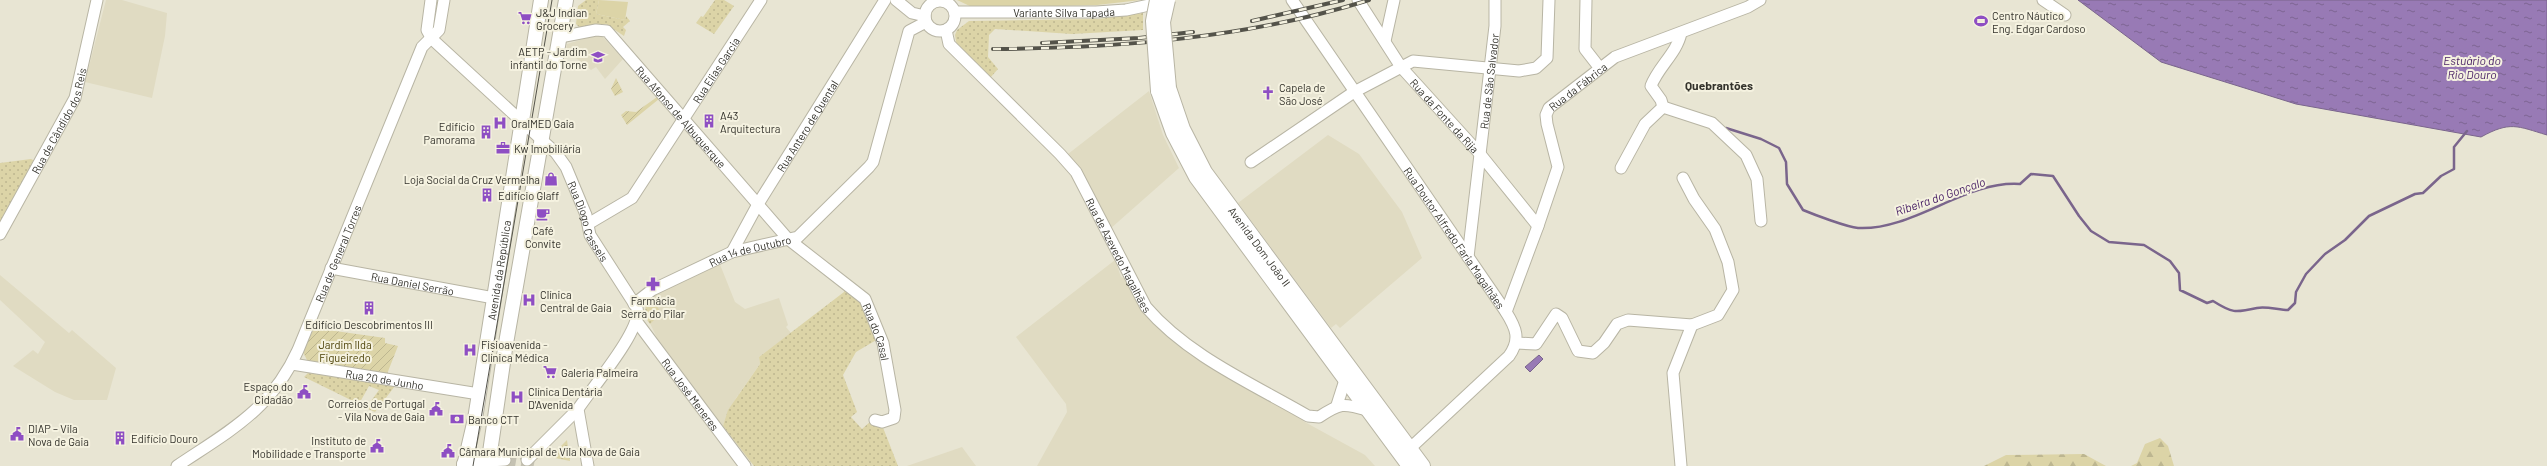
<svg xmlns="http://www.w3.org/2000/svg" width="2547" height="466" viewBox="0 0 2547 466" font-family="Barlow,sans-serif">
<defs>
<pattern id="grass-dots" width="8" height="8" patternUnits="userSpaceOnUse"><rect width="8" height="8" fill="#dcd4a7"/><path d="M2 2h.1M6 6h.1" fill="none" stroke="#bdb690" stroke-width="1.8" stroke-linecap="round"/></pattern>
<pattern id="forest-firs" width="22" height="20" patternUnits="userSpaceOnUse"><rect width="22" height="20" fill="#dcd4a7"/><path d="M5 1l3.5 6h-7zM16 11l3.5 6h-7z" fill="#bdb690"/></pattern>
<pattern id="garden-furrows" width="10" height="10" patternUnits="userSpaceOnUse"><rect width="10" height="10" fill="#dcd4a7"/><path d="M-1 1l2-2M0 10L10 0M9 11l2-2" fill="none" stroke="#bdb690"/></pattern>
<pattern id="water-ripples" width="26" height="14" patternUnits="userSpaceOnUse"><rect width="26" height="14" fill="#987ab5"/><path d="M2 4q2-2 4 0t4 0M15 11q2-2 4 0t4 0" fill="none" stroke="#7d6593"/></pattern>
</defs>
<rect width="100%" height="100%" fill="#e8e5d3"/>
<path fill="#e0dbc2" d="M106,0H122L167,13L165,36L152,98L85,82Z
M600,34L623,59L605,79L596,67L591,70L566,50L567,44Z
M1149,91L1163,135L1179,168L1110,229L1085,177L1068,154Z
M1328,135L1359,154L1402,212L1422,258L1340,328L1336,324L1331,328L1238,203Z
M1115,260L1121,277L1124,278L1152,322L1178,344L1303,419V421L1365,455L1375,466H1037L1067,412L1066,404L1016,337Z
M719,262L735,302L745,309L779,298L788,325L786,327L791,333L759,357L760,364L736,398L723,426L657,338L645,313L647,302L651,296Z
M0,275L69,333L72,330L116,368L107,400H74L55,392L13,366L33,350L38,354L45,342L0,300Z
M962,447L976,466H907Z"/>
<path fill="url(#grass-dots)" d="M586,0H599L596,14L625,20L626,16L630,21L623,27L626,30L624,36L606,24H594L580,28L576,24L578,6Z
M715,0H724L734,6L714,34L696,23L701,16L703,17Z
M1143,13V30L1072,34L995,29L989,35L988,57L998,69L990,78L957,47L955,35L957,30L969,21L1099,19Z
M31,159L37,162L0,227V163Z
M845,286L863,299L878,339L856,352L843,375L857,412L851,417L862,429L871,421L882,425L898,466H754L723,426L728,410L760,364L759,357L844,292Z
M651,296L661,313L650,324C643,317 644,303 651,296Z
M308,373L395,386L375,412L366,408L379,390L369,386L359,404L304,377Z
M567,440L570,461L550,457Z"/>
<path fill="url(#forest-firs)" d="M2160,438L2168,446L2174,466H2131L2137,463L2145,444Z
M2084,454L2106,466H1984L2006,455Z"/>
<path fill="#dcd4a7" d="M599,0L628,2L625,20L596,14Z
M957,0H1141L1097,5L974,8Z"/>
<path fill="url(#garden-furrows)" d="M616,78L623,92L615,96L611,89Z
M657,97L659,99L627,125L621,115L626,111L636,112Z
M314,328L385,338V343L398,346L387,374L308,362L303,352Z"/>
<path fill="url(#water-ripples)" stroke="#7a658c" d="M2078,0H2547V135C2517,126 2510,121 2481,137L2296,104L2161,62Z
M1539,355L1543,359L1530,372L1525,367Z"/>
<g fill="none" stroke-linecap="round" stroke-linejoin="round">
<path stroke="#7a658c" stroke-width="2.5" d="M1726,128L1761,139L1779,148L1786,162L1787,184L1803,210C1815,215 1847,227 1858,228C1913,231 1966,180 2020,184L2031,174L2053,176L2079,216L2091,231L2109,242L2144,245L2170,261L2179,273L2180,290L2207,303L2213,301C2232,313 2235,313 2257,308C2266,306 2279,310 2288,310L2295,303L2296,292L2306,274L2325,254L2345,240L2369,216L2415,194L2423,193L2441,176L2454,169V147L2467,131"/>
<path stroke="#c4c1b2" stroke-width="11" stroke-dasharray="11 5.5" stroke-linecap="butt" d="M505,460L523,463L527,460
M523,463L538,466"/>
<g stroke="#b8b5a4" stroke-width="13">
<g id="minor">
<path id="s1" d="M431,0L427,30L432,39L556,153L566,167L586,215L590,235L637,308C643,329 591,389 578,409L588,466"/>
<path d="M896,0L912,13L925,16"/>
<path id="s2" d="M1292,0L1506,312C1516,328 1521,339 1509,356L1405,453"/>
<path id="s3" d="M1358,0L1401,67L1480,154L1538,226"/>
<path d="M1586,0L1585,49L1599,67"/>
<path d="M2043,0L2065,15"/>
<circle cx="940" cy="16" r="15"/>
<path id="s4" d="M955,12H1096L1126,10L1163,2"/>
<path id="s5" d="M946,30L949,44L1060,154L1076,172L1146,307C1188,356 1253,384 1308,416L1319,417C1340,403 1343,403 1367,410"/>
<path id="s6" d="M560,37L596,30L607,31L788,239L865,299L883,343L895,410L894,418L882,422L875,420"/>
<path d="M1385,41L1394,0"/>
<path d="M1663,107L1712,123L1746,155L1757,179L1761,221"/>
<path d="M1663,107L1661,100L1651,86C1658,67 1677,53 1681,33"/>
<path d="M1251,162L1354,92L1413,61L1519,71L1536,68L1547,58L1549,0"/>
<path d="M1621,168L1645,124L1663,107"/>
<path id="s7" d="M588,224L632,198L761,0"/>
<path id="s8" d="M0,234L75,98L97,0"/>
<path id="s9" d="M732,252L758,204L885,0"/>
<path id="s10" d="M1468,257L1495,26V0"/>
<path id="s11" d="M331,268L494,298"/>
<path id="s12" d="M634,304L652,290L732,252L798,237L869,167L873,162L909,31L926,22"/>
<path id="s13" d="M1506,312L1538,226L1558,167L1547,124L1546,115L1549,108L1615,57L1748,7L1760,0"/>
<path id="s14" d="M637,322L745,466"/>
<path d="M1517,343L1536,344L1556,314L1562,318L1578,351L1593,353L1604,343L1617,324L1628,320L1692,325"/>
<path id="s15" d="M292,364L479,394"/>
<path d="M1337,405L1345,380"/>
<path d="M527,460L578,409"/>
<path d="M489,461L505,460"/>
<path id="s16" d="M177,466C229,431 271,410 298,350L422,47L439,30L444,0"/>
<path d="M1681,466L1673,373L1692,325L1718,315L1733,290L1728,262L1715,229L1694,199L1683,178"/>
</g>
</g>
<g stroke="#b8b5a4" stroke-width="16">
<g id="major">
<path id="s17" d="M1169,88L1183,129L1205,172L1423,466"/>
<path d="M1158,91L1173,133L1196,177L1409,466"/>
<path d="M464,464L474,460L489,461"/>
<path id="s18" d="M464,466L475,419L541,0"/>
<path d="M488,466L505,349L566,0"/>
</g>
</g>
<use href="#minor" stroke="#fff" stroke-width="11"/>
<use href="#major" stroke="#fff" stroke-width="14"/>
<path stroke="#54534a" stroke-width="1" d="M473,466L552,0"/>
<g stroke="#54534a" stroke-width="4">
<path id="rail" d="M1252,21L1343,0
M1042,43L1139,38L1193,32
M993,49C1120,48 1248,38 1369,0"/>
</g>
<use href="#rail" stroke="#f5f2e0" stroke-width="2.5" stroke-dasharray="8" stroke-linecap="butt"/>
<g stroke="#b8b5a4" stroke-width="16" stroke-linecap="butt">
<path id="major-bridge" d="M1157,0L1153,21L1158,91
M1168,0L1163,22L1169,88"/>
</g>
<use href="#major-bridge" stroke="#fff" stroke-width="14"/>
</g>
<defs>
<g id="supermarket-bare" transform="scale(1.08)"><path d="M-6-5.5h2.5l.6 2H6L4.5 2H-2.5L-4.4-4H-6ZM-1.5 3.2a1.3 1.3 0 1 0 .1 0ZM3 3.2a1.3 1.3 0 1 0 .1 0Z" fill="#8e4ec3" stroke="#f5f2e0" stroke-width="2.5" paint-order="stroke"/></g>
<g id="stadium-bare" transform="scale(1.08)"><path d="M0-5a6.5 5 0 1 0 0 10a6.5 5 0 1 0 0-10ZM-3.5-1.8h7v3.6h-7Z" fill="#8e4ec3" stroke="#f5f2e0" stroke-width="2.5" paint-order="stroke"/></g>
<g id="school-bare" transform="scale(1.08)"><path d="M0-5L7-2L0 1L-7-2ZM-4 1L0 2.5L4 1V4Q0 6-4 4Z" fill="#8e4ec3" stroke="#f5f2e0" stroke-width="2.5" paint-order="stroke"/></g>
<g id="church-bare" transform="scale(1.08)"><path d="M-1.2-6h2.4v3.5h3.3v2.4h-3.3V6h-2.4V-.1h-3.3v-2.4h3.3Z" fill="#8e4ec3" stroke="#f5f2e0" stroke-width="2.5" paint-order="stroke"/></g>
<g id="building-bare" transform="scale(1.08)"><path d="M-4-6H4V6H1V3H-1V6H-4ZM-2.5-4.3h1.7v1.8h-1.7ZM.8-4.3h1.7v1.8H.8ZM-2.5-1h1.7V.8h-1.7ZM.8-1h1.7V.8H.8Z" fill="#8e4ec3" stroke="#f5f2e0" stroke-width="2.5" paint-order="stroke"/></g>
<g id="hospital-bare" transform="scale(1.08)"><path d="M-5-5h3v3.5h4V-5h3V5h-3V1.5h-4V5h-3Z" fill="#8e4ec3" stroke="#f5f2e0" stroke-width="2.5" paint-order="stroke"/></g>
<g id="office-bare" transform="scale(1.08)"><path d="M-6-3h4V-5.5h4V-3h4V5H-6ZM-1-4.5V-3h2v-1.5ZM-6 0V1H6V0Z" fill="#8e4ec3" stroke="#f5f2e0" stroke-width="2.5" paint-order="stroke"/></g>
<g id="shop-bare" transform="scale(1.08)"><path d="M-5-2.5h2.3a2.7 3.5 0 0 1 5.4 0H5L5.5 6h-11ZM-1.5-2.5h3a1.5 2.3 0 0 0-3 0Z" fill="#8e4ec3" stroke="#f5f2e0" stroke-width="2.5" paint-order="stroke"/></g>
<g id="cafe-bare" transform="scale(1.08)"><path d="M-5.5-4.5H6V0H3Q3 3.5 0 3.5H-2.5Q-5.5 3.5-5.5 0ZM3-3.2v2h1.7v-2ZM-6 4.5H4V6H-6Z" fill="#8e4ec3" stroke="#f5f2e0" stroke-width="2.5" paint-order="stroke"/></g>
<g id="pharmacy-bare" transform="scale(1.08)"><path d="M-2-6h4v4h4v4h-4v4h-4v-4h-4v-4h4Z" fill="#8e4ec3" stroke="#f5f2e0" stroke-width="2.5" paint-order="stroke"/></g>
<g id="civic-bare" transform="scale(1.08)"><path d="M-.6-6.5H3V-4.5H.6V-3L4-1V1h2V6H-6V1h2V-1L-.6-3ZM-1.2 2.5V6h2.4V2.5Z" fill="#8e4ec3" stroke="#f5f2e0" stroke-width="2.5" paint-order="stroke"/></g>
<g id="bank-bare" transform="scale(1.08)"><path d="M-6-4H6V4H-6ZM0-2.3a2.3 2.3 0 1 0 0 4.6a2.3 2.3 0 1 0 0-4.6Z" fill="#8e4ec3" stroke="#f5f2e0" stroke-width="2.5" paint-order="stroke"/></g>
</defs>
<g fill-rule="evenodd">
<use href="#supermarket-bare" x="525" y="18"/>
<use href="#stadium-bare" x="1981" y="21"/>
<use href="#school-bare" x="598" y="57"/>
<use href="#church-bare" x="1268" y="93"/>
<use href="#building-bare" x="709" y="121"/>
<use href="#hospital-bare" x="500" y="123"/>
<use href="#building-bare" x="486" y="132"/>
<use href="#office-bare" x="503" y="148"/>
<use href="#shop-bare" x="551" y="179"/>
<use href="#building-bare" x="487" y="195"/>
<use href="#cafe-bare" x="543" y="214"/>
<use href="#pharmacy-bare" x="653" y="284"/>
<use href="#hospital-bare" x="529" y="300"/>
<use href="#building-bare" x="369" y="308"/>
<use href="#hospital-bare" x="470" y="350"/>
<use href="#supermarket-bare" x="550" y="372"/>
<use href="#civic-bare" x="304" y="392"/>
<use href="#hospital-bare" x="517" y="397"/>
<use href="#civic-bare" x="436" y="409"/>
<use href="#bank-bare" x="457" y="419"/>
<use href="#civic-bare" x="17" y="434"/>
<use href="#building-bare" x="120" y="438"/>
<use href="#civic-bare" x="377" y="446"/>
<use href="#civic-bare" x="448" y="451"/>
</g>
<g text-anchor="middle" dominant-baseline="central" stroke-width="4" stroke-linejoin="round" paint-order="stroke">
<g font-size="11" fill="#34332c" stroke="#f5f2e0">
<text stroke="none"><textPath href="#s4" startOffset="109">Variante Silva Tapada</textPath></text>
<text stroke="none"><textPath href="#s7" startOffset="204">Rua Elias Garcia</textPath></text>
<text stroke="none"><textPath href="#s10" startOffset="177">Rua de São Salvador</textPath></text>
<text stroke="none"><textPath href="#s13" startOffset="251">Rua da Fábrica</textPath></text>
<text stroke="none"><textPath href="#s3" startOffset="145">Rua da Fonte da Rija</textPath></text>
<text stroke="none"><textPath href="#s6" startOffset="161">Rua Afonso de Albuquerque</textPath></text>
<text stroke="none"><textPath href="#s8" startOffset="128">Rua de Cândido dos Reis</textPath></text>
<text stroke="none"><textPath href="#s9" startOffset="147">Rua Antero de Quental</textPath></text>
<text stroke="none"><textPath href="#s1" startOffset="285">Rua Diogo Cassels</textPath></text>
<text stroke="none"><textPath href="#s2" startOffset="288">Rua Doutor Alfredo Faria Magalhães</textPath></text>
<text stroke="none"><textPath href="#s17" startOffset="184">Avenida Dom João II</textPath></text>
<text stroke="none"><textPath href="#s12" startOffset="129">Rua 14 de Outubro</textPath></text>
<text stroke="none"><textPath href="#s16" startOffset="275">Rua de General Torres</textPath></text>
<text stroke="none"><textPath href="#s5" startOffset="288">Rua de Azevedo Magalhães</textPath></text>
<text stroke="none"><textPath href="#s18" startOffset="199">Avenida da República</textPath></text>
<text stroke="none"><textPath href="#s11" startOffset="83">Rua Daniel Serrão</textPath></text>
<text stroke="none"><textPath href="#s6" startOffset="456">Rua do Casal</textPath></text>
<text stroke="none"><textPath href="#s15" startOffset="94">Rua 20 de Junho</textPath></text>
<text stroke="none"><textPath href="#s14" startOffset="90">Rua José Meneres</textPath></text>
</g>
<g font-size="11" fill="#34332c" stroke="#f5f2e0" text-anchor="start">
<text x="536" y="12">J&amp;J Indian<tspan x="536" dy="13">Grocery</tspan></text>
<text x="1992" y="15">Centro Náutico<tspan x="1992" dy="13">Eng. Edgar Cardoso</tspan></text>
<text x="587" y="51" text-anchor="end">AETP - Jardim<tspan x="587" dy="13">infantil do Torne</tspan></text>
<text x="1279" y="87">Capela de<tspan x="1279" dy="13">São José</tspan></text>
<text x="720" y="115">A43<tspan x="720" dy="13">Arquitectura</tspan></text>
<text x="511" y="123">OralMED Gaia</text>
<text x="475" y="126" text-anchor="end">Edifício<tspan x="475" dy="13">Pamorama</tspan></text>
<text x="514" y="148">Kw Imobiliária</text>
<text x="540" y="179" text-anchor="end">Loja Social da Cruz Vermelha</text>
<text x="498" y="195">Edifício Glaff</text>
<text x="543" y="230" text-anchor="middle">Café<tspan x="543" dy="13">Convite</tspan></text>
<text x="540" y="294">Clínica<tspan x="540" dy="13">Central de Gaia</tspan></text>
<text x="653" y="300" text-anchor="middle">Farmácia<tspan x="653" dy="13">Serra do Pilar</tspan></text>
<text x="369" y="324" text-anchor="middle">Edifício Descobrimentos III</text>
<text x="481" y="344">Fisioavenida -<tspan x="481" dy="13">Clínica Médica</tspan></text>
<text x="561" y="372">Galeria Palmeira</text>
<text x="293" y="386" text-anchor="end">Espaço do<tspan x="293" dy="13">Cidadão</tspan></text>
<text x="528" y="391">Clínica Dentária<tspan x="528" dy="13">D'Avenida</tspan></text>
<text x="425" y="403" text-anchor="end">Correios de Portugal<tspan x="425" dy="13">- Vila Nova de Gaia</tspan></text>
<text x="468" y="419">Banco CTT</text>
<text x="28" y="428">DIAP – Vila<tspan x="28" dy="13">Nova de Gaia</tspan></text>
<text x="131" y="438">Edifício Douro</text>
<text x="366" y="440" text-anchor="end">Instituto de<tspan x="366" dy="13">Mobilidade e Transporte</tspan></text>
<text x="459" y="451">Câmara Municipal de Vila Nova de Gaia</text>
</g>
<g font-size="11" fill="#493f04" stroke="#f5f2e0">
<text x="345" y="344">Jardim Ilda<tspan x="345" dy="13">Figueiredo</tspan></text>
</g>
<g font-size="12" font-style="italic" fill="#451c63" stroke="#f5f2e0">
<text x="2472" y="60">Estuário do<tspan x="2472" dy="14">Rio Douro</tspan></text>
<text transform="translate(1940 196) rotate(-19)">Ribeira do Gonçalo</text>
</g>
<g font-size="12" font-weight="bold" fill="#34332c" stroke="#f5f2e0">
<text x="1719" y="85">Quebrantões</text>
</g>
</g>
</svg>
